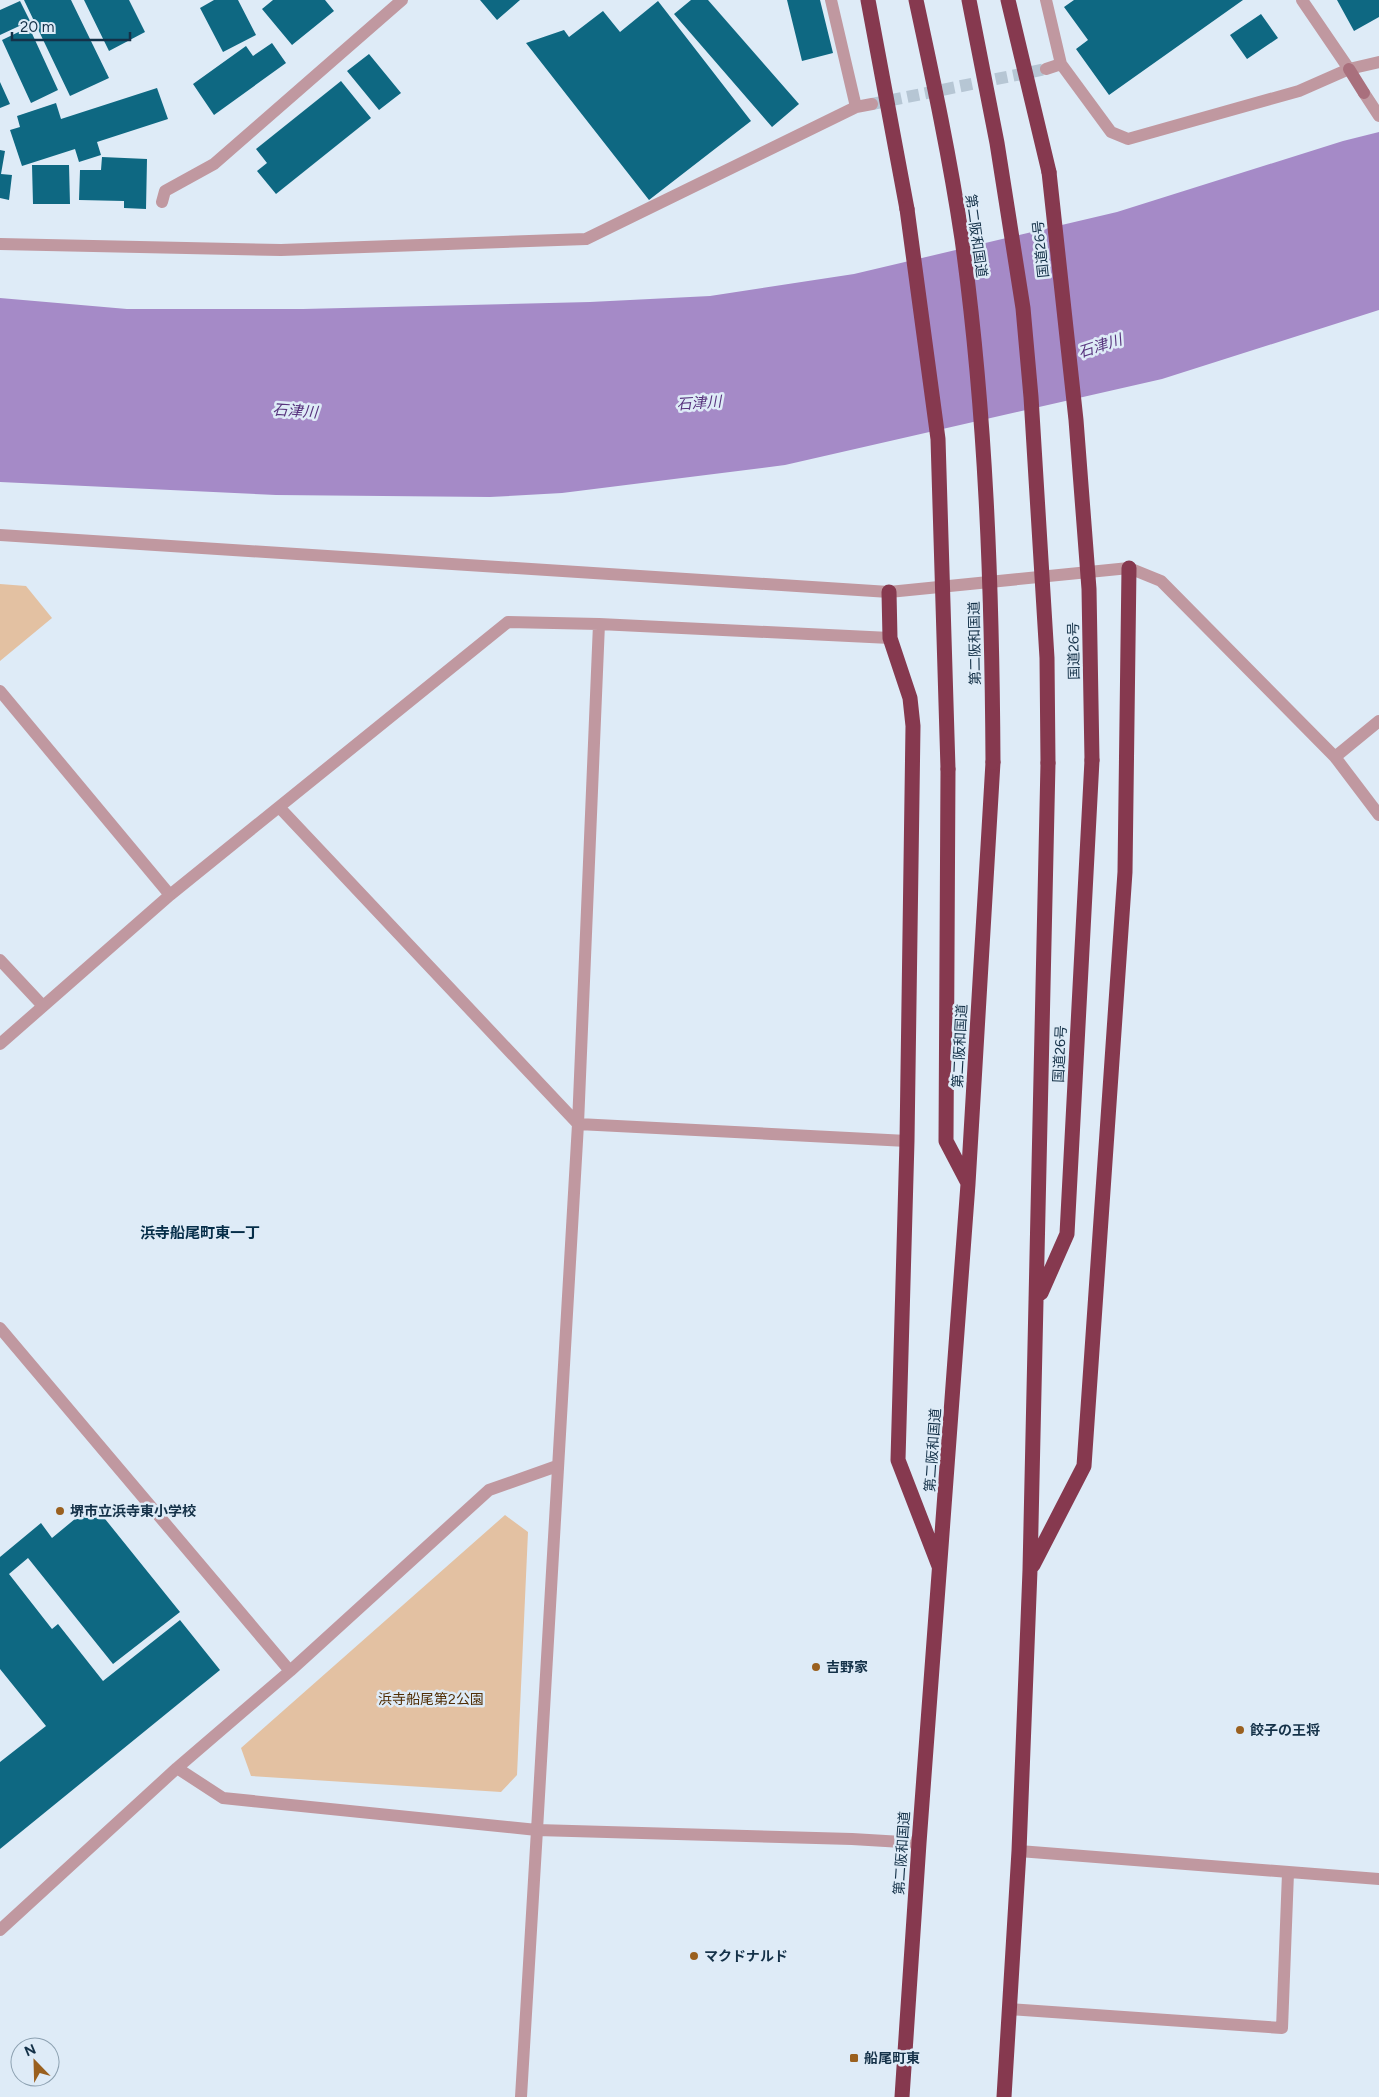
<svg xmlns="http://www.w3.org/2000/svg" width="1379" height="2097" viewBox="0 0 1379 2097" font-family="Figtree,'Noto Sans JP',sans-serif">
<rect width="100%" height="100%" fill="#deebf7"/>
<path fill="#e3c1a2" d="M0,584L26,586L52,618L0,661Z
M505,1515L528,1532L517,1775L501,1792L251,1776L241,1748Z"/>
<path fill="#a58ac7" d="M1379,132V310L1162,379L785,465L562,493L490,497L276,495L0,482V298L127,309H303L590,302L710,296L854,274L1117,212L1343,141Z"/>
<path fill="#0e6882" d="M24,0H71L109,78L70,96Z
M84,0H129L145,32L109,51Z
M214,0H238L256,35L223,52L200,8Z
M273,0H325L334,11L292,45L262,9Z
M480,0H520L497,20Z
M691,0H708L799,104L772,127L674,14Z
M787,0H820L833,53L802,61Z
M1074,0H1243L1109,95L1076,49L1088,40L1064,7Z
M1337,0H1379V17L1354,31Z
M20,1L30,21L0,35V10Z
M658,1L751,121L649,200L526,43L564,30L569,37L603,11L620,32Z
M1261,14L1278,38L1247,59L1230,35Z
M29,27L58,90L31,103L2,40Z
M272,43L286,63L214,115L193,84L246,46L253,56Z
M369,54L401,93L379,110L347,71Z
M341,81L371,118L276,194L257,171L267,163L256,149Z
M0,82L10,104L0,108Z
M157,88L168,119L97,142L101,155L79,162L75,149L22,166L10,130L20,127L17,116L56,103L61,119Z
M0,150L5,151L1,174L12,175L9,200L0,198Z
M102,157L147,159L146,209L124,208V201L79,200L80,170H101Z
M32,165H69L70,204H33Z
M93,1504L180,1612L113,1664L28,1558L9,1574L52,1629L58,1624L103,1681L180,1620L220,1670L0,1849V1762L46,1726L0,1669V1557L41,1523L52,1538Z"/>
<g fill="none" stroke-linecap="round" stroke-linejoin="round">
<path stroke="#b6c6d4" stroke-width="12" stroke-dasharray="12 6" stroke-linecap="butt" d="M872,104L1046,69"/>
<path stroke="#c098a0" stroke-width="12" d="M831,0L856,107
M1046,0L1061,64
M1302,0L1349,69
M1046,69L1061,64L1111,132L1128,139L1299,91L1349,69L1379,62
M1364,93L1379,116
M162,202L165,191L214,164L402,0
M0,244L281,250L586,239L856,107L872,104
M0,535L889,592L1129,568L1161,581L1335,757L1379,815
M890,638L599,624L578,1124L537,1830L852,1839L919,1843
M0,691L170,895
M1335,757L1379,721
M279,807L578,1124L907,1141
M0,960L43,1006
M0,1044L170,895L508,622L599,624
M0,1328L290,1671
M177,1768L223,1798L537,1830L521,2097
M1019,1851L1379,1879
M0,1930L177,1768L290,1671L489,1490L557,1466
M1009,2009L1282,2028L1288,1873"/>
<path stroke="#a9707d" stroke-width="12" d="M1349,69L1364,93"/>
<path stroke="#86394f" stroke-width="15" d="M868,0L907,209
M1008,0L1049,172
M889,592L890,638L910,698L913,726L907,1141L898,1460L939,1566
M948,769L946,1141L968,1183
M1041,1293L1067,1234L1092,760
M1033,1565L1084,1466L1125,872L1129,568
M902,2097L919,1843L968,1184L993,762
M1004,2097L1019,1851L1030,1570L1048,763"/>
<path stroke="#86394f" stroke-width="15" d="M916,0C933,79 950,158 962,239C986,412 992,587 993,762
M969,0L997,143L1023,308L1031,397L1047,658L1048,763
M1049,172L1076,420L1089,589L1092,760
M907,209L938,439L948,769"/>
</g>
<g fill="#9a601f" stroke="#deebf7" stroke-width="2">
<circle cx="60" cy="1511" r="5"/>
<circle cx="816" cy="1667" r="5"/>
<circle cx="1240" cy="1730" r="5"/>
<circle cx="694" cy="1956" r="5"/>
<rect x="849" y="2053" width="10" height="10" rx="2.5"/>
</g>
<g text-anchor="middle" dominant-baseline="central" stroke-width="5" stroke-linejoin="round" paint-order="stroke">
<g font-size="14" fill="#143148" stroke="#deebf7">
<text transform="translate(976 236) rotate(82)">第二阪和国道</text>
<text transform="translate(1041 249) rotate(-96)">国道26号</text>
<text transform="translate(975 643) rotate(-91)">第二阪和国道</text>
<text transform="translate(1074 651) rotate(-91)">国道26号</text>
<text transform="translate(960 1046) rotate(-87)">第二阪和国道</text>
<text transform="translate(1060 1054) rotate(-87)">国道26号</text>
<text transform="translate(933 1450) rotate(-86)">第二阪和国道</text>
<text transform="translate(902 1853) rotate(-86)">第二阪和国道</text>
</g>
<g font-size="14" font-weight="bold" fill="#143148" stroke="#deebf7" text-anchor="start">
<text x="70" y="1511">堺市立浜寺東小学校</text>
<text x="826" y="1667">吉野家</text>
<text x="1250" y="1730">餃子の王将</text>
<text x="704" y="1956">マクドナルド</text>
<text x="864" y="2058">船尾町東</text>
</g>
<g font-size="14" fill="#502d03" stroke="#deebf7">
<text x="431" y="1699">浜寺船尾第2公園</text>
</g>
<g font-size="15" font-style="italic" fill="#57337d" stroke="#deebf7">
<text transform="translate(1100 346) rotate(-18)">石津川</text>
<text transform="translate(699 403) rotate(-4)">石津川</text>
<text transform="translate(295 411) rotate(4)">石津川</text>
</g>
<g font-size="15" font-weight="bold" fill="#052d48" stroke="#deebf7">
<text x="200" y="1233">浜寺船尾町東一丁</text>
</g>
</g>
<g transform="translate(35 2062) rotate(337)"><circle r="24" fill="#deebf7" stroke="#8da1b1"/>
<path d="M0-4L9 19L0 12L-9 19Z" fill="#9a601f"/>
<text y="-8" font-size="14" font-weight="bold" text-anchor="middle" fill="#143148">N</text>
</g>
<path d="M12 32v8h118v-8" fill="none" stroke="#143148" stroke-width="2.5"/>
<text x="20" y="32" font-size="15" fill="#143148" stroke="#deebf7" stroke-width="4" paint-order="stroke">20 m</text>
</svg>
